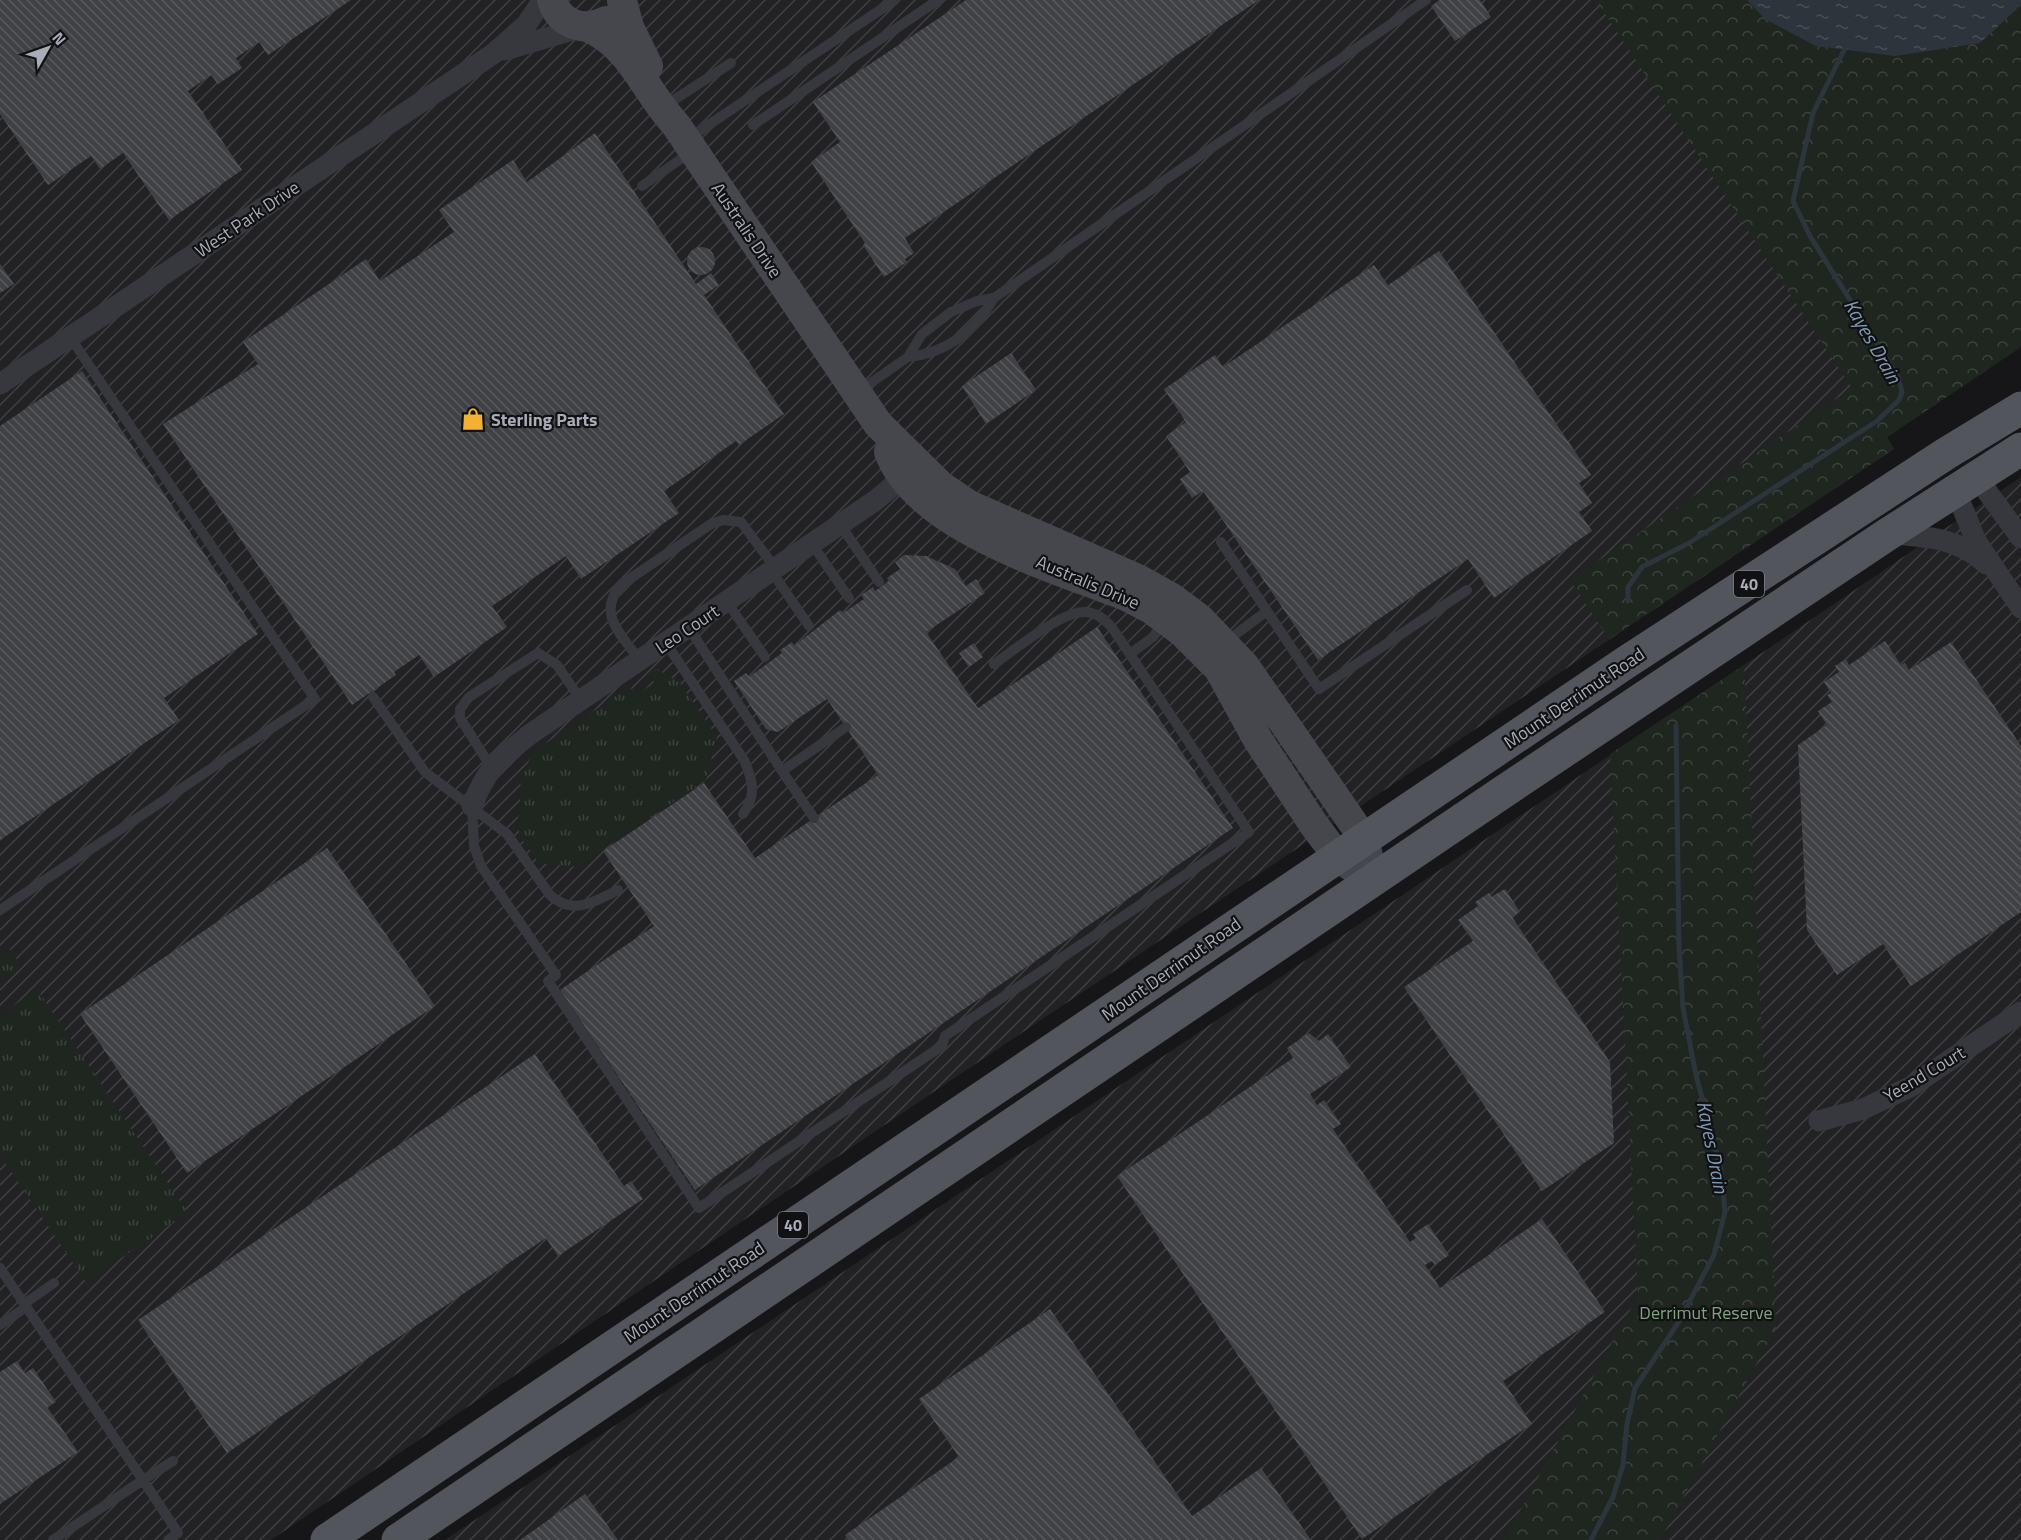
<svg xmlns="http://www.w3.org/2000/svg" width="2021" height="1540" viewBox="0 0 2021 1540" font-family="'Titillium Web',sans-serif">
<defs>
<pattern id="industrial-furrows" width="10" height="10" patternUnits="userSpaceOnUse" patternTransform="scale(1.5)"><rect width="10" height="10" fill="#222225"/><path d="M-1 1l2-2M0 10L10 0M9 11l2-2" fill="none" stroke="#3f3f43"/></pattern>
<pattern id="grass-tufts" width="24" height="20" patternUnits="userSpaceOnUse" patternTransform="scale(1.5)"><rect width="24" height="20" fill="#1e261f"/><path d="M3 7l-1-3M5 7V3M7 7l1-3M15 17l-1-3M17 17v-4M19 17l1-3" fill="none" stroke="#3c433d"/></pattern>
<pattern id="forest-crowns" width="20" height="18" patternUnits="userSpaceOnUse" patternTransform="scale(1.5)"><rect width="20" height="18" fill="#1e261f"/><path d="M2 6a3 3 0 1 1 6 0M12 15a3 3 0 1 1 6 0" fill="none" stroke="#3c433d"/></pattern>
<pattern id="water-ripples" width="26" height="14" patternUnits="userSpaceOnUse" patternTransform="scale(1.5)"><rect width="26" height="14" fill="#2c353c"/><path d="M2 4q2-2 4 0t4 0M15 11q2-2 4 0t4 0" fill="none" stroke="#485056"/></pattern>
<pattern id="building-back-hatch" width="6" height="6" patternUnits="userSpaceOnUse" patternTransform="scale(1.5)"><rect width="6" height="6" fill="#404145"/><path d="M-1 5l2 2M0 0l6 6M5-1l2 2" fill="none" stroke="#595a5e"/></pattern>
</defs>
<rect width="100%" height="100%" fill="#161618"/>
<path fill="url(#industrial-furrows)" d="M0,0H2021V347L1887,437L1894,449L923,1099L271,1540H0Z
M2021,477V1540H445L1744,665Z"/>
<path fill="url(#grass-tufts)" d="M657,669L680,683L717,737L706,780L577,867L539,863L522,839L516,823C522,808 519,795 521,780C523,769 530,759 536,750L629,687L638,694L654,683L651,673Z
M10,949L21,966L0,980V955Z
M37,989L188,1213L86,1282L0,1155V1015Z"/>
<path fill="url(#forest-crowns)" d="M1596,0H2021V347L1887,437L1894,449L1609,639L1570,580L1852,388Z
M1744,665L1776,1328L1660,1540H1504L1638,1295L1610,754Z"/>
<path fill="url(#water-ripples)" d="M1747,0H2021V5L1980,43L1895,56L1816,46L1765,19Z"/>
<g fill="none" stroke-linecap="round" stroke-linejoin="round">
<path stroke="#2c353c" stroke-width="5" d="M1628,601V587L1642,567L1689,543L1877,421L1899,400L1902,392L1898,377L1810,236L1793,201L1813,113L1847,44
M1591,1540L1613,1497L1623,1465L1627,1424L1635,1388L1678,1323L1714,1255L1725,1212L1721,1170L1696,1075L1683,1008L1679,948L1676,726"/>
</g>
<path fill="url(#building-back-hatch)" d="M0,0H351L268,55L259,42L236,58L242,68L218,84L211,75L188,91L242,170L169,220L123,153L100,169L91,156L48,185L0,114Z
M966,0H1259L905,238L914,253L905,259L907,262L884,277L863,245L865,243L811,162L840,142L813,102Z
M1440,0H1480L1491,17L1455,41L1431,6Z
M595,133L696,284L711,273L719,285L704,295L784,414L739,445L736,441L664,491L679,513L581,579L566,556L492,606L507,627L434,677L419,655L394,672L396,675L352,705L163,424L258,364L243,342L366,259L380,281L454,232L439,210L513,160L527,182Z
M687 261a14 14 0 1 1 28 0a14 14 0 1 1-28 0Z
M1439,251L1591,475L1579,483L1592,503L1579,512L1592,531L1494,598L1468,559L1318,660L1203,491L1192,498L1180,479L1190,472L1166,436L1186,422L1164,389L1215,355L1223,367L1374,265L1388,285Z
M0,264L14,284L0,293Z
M1011,353L1036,390L986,424L962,386Z
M82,371L258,634L164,698L179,720L0,840V426Z
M904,555L926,556L955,569L966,586L976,579L985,593L926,632L978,708L1097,627L1233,828L695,1190L560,990L654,926L603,851L704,783L755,858L878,775L827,699L778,732L766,729L734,681L746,673L749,677L782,653L780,650L792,642L794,646L840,610L843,613L864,599L861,595L873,587L875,591L889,581L887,578L900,569L895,562Z
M1885,641L1901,665L1905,663L1909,670L1951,642L2021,746V912L1911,986L1883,944L1837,975L1807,930L1798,745L1827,725L1818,711L1832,702L1827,695L1831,693L1824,682L1839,672L1835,666L1846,659L1849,665Z
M974,643L983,657L969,667L959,653Z
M327,848L435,1006L187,1173L80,1014Z
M1505,889L1520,912L1512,917L1610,1062L1614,1143L1542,1191L1404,987L1473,941L1458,920L1478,906L1475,902L1489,893L1491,897Z
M1309,1033L1319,1041L1328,1034L1351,1067L1310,1094L1317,1105L1324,1100L1341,1124L1333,1129L1410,1242L1416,1238L1413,1234L1428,1224L1449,1255L1435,1265L1432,1261L1425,1265L1440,1288L1542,1219L1605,1312L1503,1381L1532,1424L1362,1539L1117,1176L1293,1058L1287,1048Z
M535,1054L624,1186L631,1181L643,1199L558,1256L546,1238L227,1453L138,1320Z
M1050,1309L1192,1516L1261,1468L1311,1540H848L845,1535L959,1457L919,1399Z
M17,1361L25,1373L33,1368L56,1402L47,1407L78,1452L0,1504V1372Z
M585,1494L618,1540H520Z"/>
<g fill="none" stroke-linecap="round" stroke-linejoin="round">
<path stroke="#37383d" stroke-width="10" d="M663,107L731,63
M753,125L938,0
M686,140L895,0
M642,186L691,152
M908,357C946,353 975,331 994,298
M859,391L908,357L922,334L951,312L977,301L994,298L1426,0
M840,524L879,582
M1221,542L1319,689L1467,590
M812,544L849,598
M772,572L809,626
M727,602L765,657
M689,628L782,771L846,727
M666,643L744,760C753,781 757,794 743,814
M1224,643L1267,611
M1130,654L1153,637L1164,622
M640,661C622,635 595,613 622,584L711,524L723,520L741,522L776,569
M373,697L425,772L507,834L550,895C573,916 594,902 618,890
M491,767L460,718V709L469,697L538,653L557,665L581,700
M782,771L814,818
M472,806L474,846L481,866L556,975L548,981L699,1208L942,1046L945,1036L1249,832L1113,629C1106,620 1098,613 1086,612C1062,610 1015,650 994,664
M0,910L315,699L70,337
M0,1268L143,1480L173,1461
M24,1304L54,1283
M0,1325L26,1307
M53,1540L143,1480L178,1533L168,1540"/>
<path stroke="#37383d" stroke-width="21" d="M505,50L583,27
M0,384L493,54L526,25L543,0
M1978,479L2021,538
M1956,492L1976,541L2021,608
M1890,534C1925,536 1959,538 1986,564
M472,806C487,768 498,760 529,735L876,500L913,469
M1819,1121L1863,1109L1910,1087L2021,1012"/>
<path stroke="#45474d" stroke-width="30" d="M552,0C559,24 584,33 606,21
M622,1L629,27L648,66
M587,27C632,46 644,91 676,125L878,424L941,486L969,505L1140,580L1172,598L1200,619L1244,665L1364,839L1374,881
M889,452C918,529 1055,568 1126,596L1151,609L1182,632L1219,669L1258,740L1314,825L1338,857L1358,871"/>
<path stroke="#53555c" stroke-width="33" d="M327,1540L1625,663L1947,453L2021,408
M398,1540L1503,792L1888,534L2021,449"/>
</g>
<defs>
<g id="shop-bare" transform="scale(1.8)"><path d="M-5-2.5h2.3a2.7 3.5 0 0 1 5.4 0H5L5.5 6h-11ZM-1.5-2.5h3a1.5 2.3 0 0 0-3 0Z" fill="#f2b134" stroke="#111113" stroke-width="2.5" paint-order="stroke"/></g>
</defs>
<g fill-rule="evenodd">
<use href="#shop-bare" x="473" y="419"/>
</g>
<g text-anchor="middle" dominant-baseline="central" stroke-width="4.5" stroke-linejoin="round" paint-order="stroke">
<g fill="#111113" stroke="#7b7e86" stroke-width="1.5">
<rect x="1734" y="571" width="30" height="26" rx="4.5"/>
<rect x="778" y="1212" width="30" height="26" rx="4.5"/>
</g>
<g font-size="16" font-weight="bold" fill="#a8adb8">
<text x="1749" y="584">40</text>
<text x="793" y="1225">40</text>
</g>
<g font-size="18" fill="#a8adb8" stroke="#111113">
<text transform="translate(247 219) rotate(-34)">West Park Drive</text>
<text transform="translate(747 230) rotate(56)">Australis Drive</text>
<text transform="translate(1088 582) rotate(23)">Australis Drive</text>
<text transform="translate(687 629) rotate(-34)">Leo Court</text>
<text transform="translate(1574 698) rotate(-34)">Mount Derrimut Road</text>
<text transform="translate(1171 969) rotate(-35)">Mount Derrimut Road</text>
<text transform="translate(1924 1074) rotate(-31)">Yeend Court</text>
<text transform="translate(694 1292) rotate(-34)">Mount Derrimut Road</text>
</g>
<g font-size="18" font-weight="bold" fill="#a8adb8" stroke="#111113" text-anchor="start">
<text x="491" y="419">Sterling Parts</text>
</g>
<g font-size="18" fill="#7fa381" stroke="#111113">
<text x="1706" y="1312">Derrimut Reserve</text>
</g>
<g font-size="20" font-style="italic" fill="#7f9bb3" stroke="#111113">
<text transform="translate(1873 341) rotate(60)">Kayes Drain</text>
<text transform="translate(1713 1147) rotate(79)">Kayes Drain</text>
</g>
</g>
<g transform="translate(48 48) rotate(50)" stroke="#111113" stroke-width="4.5" paint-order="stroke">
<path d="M0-4.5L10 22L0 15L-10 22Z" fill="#a8adb8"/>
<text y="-9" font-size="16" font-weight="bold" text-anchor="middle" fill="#a8adb8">N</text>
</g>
</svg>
